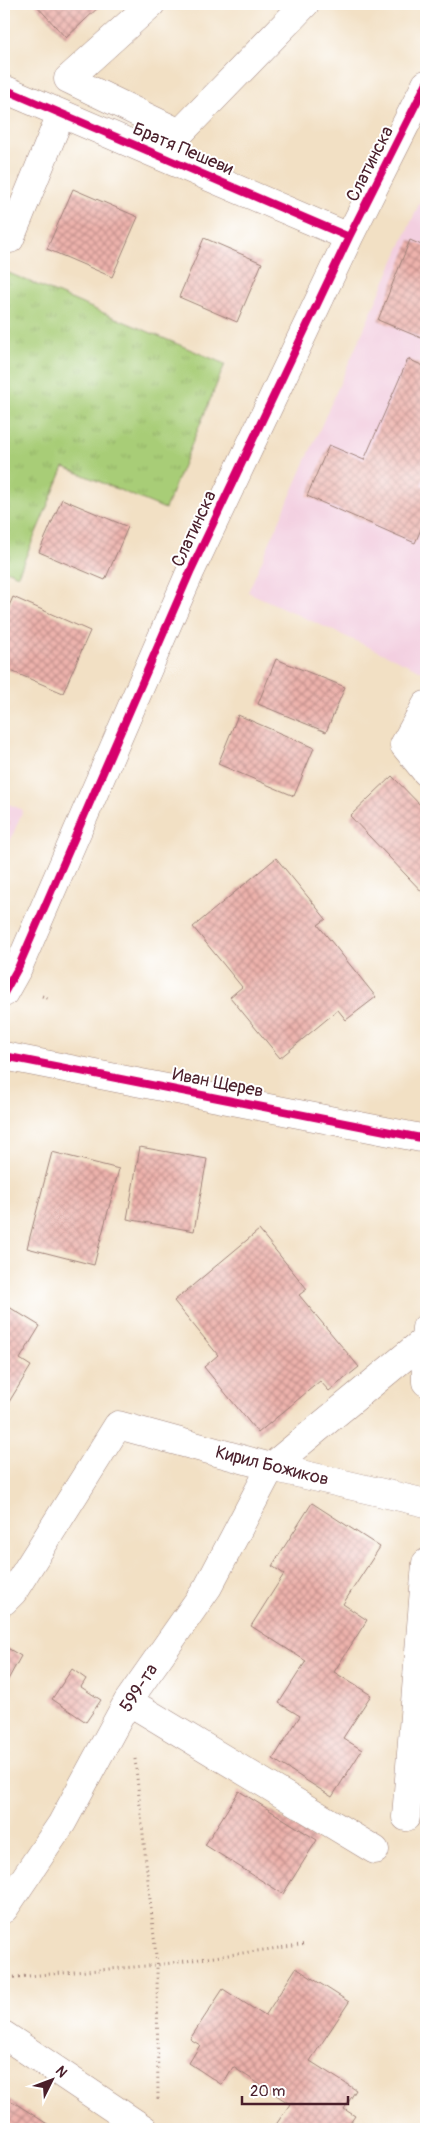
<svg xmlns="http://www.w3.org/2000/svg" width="430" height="2133" viewBox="0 0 430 2133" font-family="Pangolin,sans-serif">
<defs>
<pattern id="grass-tufts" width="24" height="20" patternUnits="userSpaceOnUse" patternTransform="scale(1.25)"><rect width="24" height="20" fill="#a8cd77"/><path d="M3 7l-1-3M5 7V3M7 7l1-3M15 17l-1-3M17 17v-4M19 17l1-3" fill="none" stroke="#92b067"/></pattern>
<pattern id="building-cross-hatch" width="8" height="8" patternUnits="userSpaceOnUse" patternTransform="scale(1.25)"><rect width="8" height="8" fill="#edb2ac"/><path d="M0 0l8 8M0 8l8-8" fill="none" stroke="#c2908c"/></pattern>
</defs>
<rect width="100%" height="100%" fill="#fff"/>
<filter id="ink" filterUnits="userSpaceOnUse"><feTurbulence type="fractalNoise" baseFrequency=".02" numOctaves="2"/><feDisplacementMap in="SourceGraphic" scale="10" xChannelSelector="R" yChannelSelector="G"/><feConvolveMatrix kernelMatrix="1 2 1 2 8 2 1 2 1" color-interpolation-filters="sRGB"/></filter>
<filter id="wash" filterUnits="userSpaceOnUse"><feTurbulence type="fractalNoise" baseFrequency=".0096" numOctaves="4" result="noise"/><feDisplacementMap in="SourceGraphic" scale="20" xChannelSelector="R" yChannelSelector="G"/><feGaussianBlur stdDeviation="1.12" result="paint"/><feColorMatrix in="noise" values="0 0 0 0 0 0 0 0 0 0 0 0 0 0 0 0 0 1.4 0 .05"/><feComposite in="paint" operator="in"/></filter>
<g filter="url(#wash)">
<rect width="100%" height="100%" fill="#f2e0c4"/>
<path fill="#f3cfe0" d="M426,188V673L248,592Z
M4,802L23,810L4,856Z"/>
<path fill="url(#grass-tufts)" stroke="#797651" d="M4,271L225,364L165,509L64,467L18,575L4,569Z"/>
<g id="blocks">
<path fill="url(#building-cross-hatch)" d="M35,4H102L66,38Z
M73,189L138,217L112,277L47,249Z
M204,238L262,263L237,322L179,297Z
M410,240L426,247V340L378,320Z
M408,359L426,367V474L421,485L426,487V518L415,543L307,496L329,445L364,460Z
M62,499L128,527L105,580L39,552Z
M13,597L90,631L63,693L4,668V617Z
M276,659L345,687L326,732L258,704Z
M238,715L314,748L294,796L218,764Z
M392,776L426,811V896L350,816Z
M4,820L10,822L4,836Z
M276,858L326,919L318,925L376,997L346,1020L338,1010L280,1058L230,997L242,987L193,927Z
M140,1147L207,1159L194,1231L127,1219Z
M52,1152L119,1169L94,1265L27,1248Z
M259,1230L307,1289L299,1295L359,1367L329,1391L320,1381L258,1433L204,1367L218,1355L174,1301Z
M4,1304L40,1326L20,1359L31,1366L4,1410Z
M312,1503L380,1547L343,1604L367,1620L334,1672L371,1695L343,1738L362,1750L332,1797L273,1759L300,1716L279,1703L306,1661L251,1626L284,1574L272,1566Z
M4,1646L21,1656L4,1687Z
M72,1669L86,1679L81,1687L101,1700L86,1722L52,1699Z
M239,1791L317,1840L283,1894L205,1845Z
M296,1968L349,2002L310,2061L356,2090L344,2109L355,2116L346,2129H273L290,2104L233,2067L222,2085L189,2063L200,2045L190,2039L223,1989L265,2016Z
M4,2096L55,2129H4Z"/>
</g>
</g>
<g filter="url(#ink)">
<use href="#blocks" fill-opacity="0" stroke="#9e8078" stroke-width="1"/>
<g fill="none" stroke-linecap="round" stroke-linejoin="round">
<g stroke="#9e8078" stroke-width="29">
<path id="minor" d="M151,4L68,79L180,133
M4,89L349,237
M172,148L180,133L305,4
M10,239L61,114
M426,705L404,745L426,772
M4,993L18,968L191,570L349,237L426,84
M4,1056L426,1139
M426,1328L425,1340L426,1382
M4,1601L13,1592L118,1425L271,1467L426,1503
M128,1701L375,1850
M406,1817L426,1563
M4,1909L62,1823L128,1701L208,1587L271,1467L425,1340
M4,2035L144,2129"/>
</g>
<path stroke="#9e8078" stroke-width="3" stroke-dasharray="1 4" stroke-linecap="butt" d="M42,996L50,999
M135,1759L157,1965L158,2099
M4,1978L157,1965L307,1944"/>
<use href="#minor" stroke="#fff" stroke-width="28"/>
<g stroke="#fff" stroke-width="11">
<path id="cycleway" d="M4,89L349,237
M4,993L18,968L191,570L349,237L426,84
M4,1056L426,1139"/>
</g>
<use href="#cycleway" stroke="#d6006c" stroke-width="8"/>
</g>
</g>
<g text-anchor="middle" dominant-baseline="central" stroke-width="4" stroke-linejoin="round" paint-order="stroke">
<g font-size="18" fill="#4a1f2b" stroke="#fff">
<text transform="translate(183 149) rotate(23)">Братя Пешеви</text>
<text transform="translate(370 164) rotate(-63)">Слатинска</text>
<text transform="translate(194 529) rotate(-65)">Слатинска</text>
<text transform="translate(218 1083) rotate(11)">Иван Щерев</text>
<text transform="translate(272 1466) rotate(14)">Кирил Божиков</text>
<text transform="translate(139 1688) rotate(-57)">599-та</text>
</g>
</g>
<rect width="430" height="2133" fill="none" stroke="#fff" stroke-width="20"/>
<g transform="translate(52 2080) rotate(48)" stroke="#ffffff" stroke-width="4" paint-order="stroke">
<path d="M0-4L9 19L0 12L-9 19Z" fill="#4a1f2b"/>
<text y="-8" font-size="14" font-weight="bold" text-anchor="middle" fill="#4a1f2b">N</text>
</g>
<path d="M242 2096v8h106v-8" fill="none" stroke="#4a1f2b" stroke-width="2.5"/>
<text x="250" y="2096" font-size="15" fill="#4a1f2b" stroke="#ffffff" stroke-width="4" paint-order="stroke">20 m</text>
</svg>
